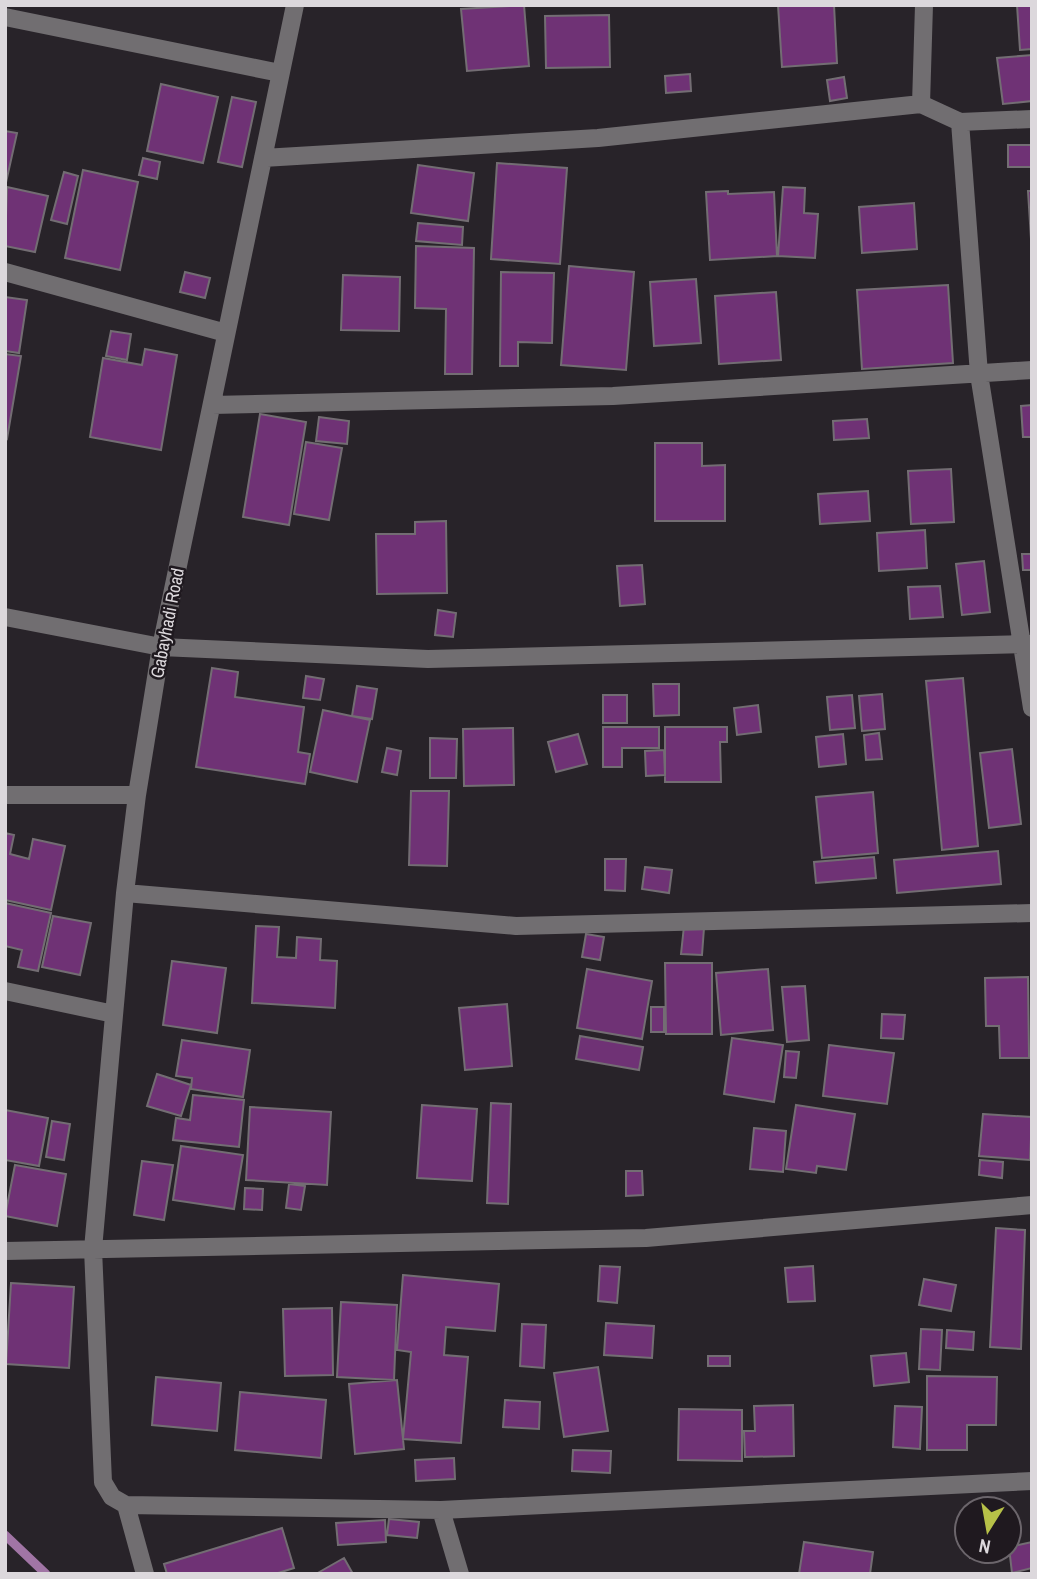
<svg xmlns="http://www.w3.org/2000/svg" width="1037" height="1579" viewBox="0 0 1037 1579" font-family="'Archivo Narrow',sans-serif">
<rect width="100%" height="100%" fill="#282329"/>
<g fill="none" stroke-linecap="round" stroke-linejoin="round">
<path stroke="#a175a5" stroke-width="9" d="M5,1535L46,1574"/>
</g>
<path fill="#6f3275" stroke="#736d73" stroke-width="2" d="M524,5L529,66L467,71L461,9Z
M778,5H834L837,63L782,67Z
M1017,5H1032V49L1020,50Z
M609,15L610,67L546,68L545,16Z
M1032,55V101L1003,104L997,58Z
M690,74L691,91L666,93L665,76Z
M844,77L847,98L830,101L827,80Z
M161,84L218,97L203,163L147,151Z
M232,97L256,102L242,167L218,162Z
M5,131L17,133L5,187Z
M1008,145H1032V181L1031,167H1008Z
M143,158L160,162L157,179L139,175Z
M497,163L567,168L560,264L491,259Z
M418,165L474,173L468,221L411,213Z
M83,170L138,182L120,270L65,258Z
M64,172L78,176L67,224L51,220Z
M7,187L48,196L35,252L5,246Z
M783,187L805,188L804,213L818,214L815,258L778,256Z
M728,191V194L774,192L777,256L710,260L706,192Z
M1028,191H1032V255Z
M914,203L917,249L862,253L859,207Z
M418,223L463,227L462,245L416,241Z
M416,246L474,248L472,374H445L446,309L415,308Z
M569,266L634,272L626,370L561,365Z
M185,272L210,278L205,298L180,292Z
M501,272L554,273L552,343L518,342V366H500Z
M343,275L400,277L399,331L341,330Z
M696,279L701,343L654,346L650,282Z
M948,285L953,363L862,369L857,290Z
M776,292L781,360L719,364L715,296Z
M5,297L27,300L19,353L5,351Z
M111,331L131,334L127,360L106,356Z
M145,349L177,355L161,450L90,437L103,358L142,365Z
M5,354L21,356L7,439L5,438Z
M1032,405V437H1023L1021,406Z
M260,414L306,422L289,525L243,517Z
M319,417L349,421L347,444L316,441Z
M867,419L869,438L834,440L833,421Z
M306,442L342,448L329,520L294,514Z
M655,443H702V466L725,465V521H655Z
M951,469L954,522L911,524L908,471Z
M868,491L870,521L820,524L818,494Z
M446,521L447,593L377,594L376,534H415V522Z
M925,530L927,568L879,571L877,533Z
M1022,554H1032V570H1023Z
M984,561L990,612L962,615L956,564Z
M642,565L645,604L620,606L617,566Z
M940,586L943,617L910,619L908,587Z
M438,610L456,613L453,637L435,635Z
M212,668L238,672L235,697L304,707L298,752L310,754L305,784L196,767Z
M306,676L324,679L320,700L303,698Z
M963,678L978,846L942,850L926,681Z
M653,684H679V715L654,716Z
M357,686L377,689L372,719L352,716Z
M882,694L885,729L862,731L859,696Z
M603,695H627V723H603Z
M852,695L855,728L830,730L827,697Z
M758,705L761,732L737,735L734,708Z
M323,710L370,720L357,782L310,772Z
M603,727H659V748H622V767H603Z
M665,727H727V742H720L721,782H665Z
M513,728L514,785L464,786L463,729Z
M879,733L882,759L866,760L864,735Z
M578,734L587,764L556,772L548,742Z
M843,734L846,764L819,767L816,737Z
M430,738L457,739L456,778H430Z
M387,748L401,751L397,775L382,772Z
M1012,749L1021,824L989,828L980,753Z
M664,750L665,775L646,776L645,751Z
M411,791H449L447,866L409,865Z
M873,792L878,853L822,858L816,797Z
M5,833L14,835L10,854L29,859L33,839L65,846L51,910L5,900Z
M998,851L1001,884L897,893L894,860Z
M874,857L876,878L816,883L814,862Z
M605,859H626L625,891L605,890Z
M645,867L672,870L669,893L642,889Z
M5,903L51,913L38,971L18,967L22,950L5,946Z
M53,916L91,923L80,975L42,967Z
M256,926L279,927L277,957L296,958L297,937L321,939L320,960L337,961L335,1008L252,1003Z
M684,926L704,928L702,955L681,954Z
M586,934L604,937L600,960L582,957Z
M172,961L226,968L217,1033L163,1025Z
M665,963H712V1034H666Z
M587,969L652,981L642,1039L577,1028Z
M768,969L773,1030L721,1035L716,973Z
M1028,977L1029,1058H1000L999,1026H986L985,978Z
M805,986L809,1040L787,1042L782,987Z
M507,1004L512,1066L465,1070L459,1008Z
M651,1007H664V1032H651Z
M882,1014L905,1015L903,1039L881,1038Z
M580,1036L643,1047L639,1070L576,1059Z
M732,1038L783,1045L774,1102L724,1094Z
M182,1040L250,1050L243,1097L191,1089L192,1078L176,1076Z
M829,1045L894,1053L887,1104L823,1096Z
M786,1051L799,1052L796,1078L784,1077Z
M157,1074L191,1085L181,1116L147,1106Z
M193,1095L244,1100L239,1147L173,1140L176,1118L190,1120Z
M491,1103L511,1104L508,1204L487,1203Z
M422,1105L477,1109L472,1181L417,1178Z
M796,1105L855,1114L846,1170L817,1166L816,1173L786,1169Z
M250,1107L331,1112L327,1185L246,1180Z
M5,1110L48,1118L39,1166L5,1160Z
M983,1114L1032,1117L1030,1160L979,1156Z
M52,1121L70,1124L64,1160L46,1157Z
M754,1128L786,1131L783,1172L750,1169Z
M181,1146L243,1155L234,1209L173,1200Z
M980,1160L1003,1162L1002,1178L979,1175Z
M142,1161L173,1165L164,1220L134,1215Z
M15,1165L66,1174L57,1226L5,1216Z
M626,1171H642L643,1195L626,1196Z
M289,1184L305,1186L301,1210L286,1208Z
M245,1188L263,1189L262,1210L244,1209Z
M996,1228L1025,1230L1021,1349L990,1347Z
M600,1266L620,1267L617,1303L598,1301Z
M813,1266L815,1301L788,1302L785,1268Z
M403,1275L499,1284L495,1331L446,1327L444,1355L468,1357L461,1443L403,1439L411,1352L397,1350Z
M924,1279L956,1285L951,1311L919,1305Z
M11,1283L74,1287L69,1368L6,1364Z
M341,1302L397,1305L394,1380L337,1377Z
M332,1308L333,1375L285,1376L283,1309Z
M606,1323L654,1326L652,1358L604,1355Z
M522,1324L546,1325L544,1368L520,1366Z
M921,1329L942,1330L940,1370L919,1369Z
M947,1330L974,1332L973,1350L946,1348Z
M906,1353L909,1382L874,1386L871,1356Z
M708,1356H730V1366H708Z
M598,1367L608,1431L564,1437L554,1373Z
M927,1376L997,1377L996,1425H967V1450H927Z
M156,1377L221,1383L217,1431L152,1425Z
M397,1380L404,1449L355,1454L349,1384Z
M240,1392L326,1400L321,1458L235,1450Z
M505,1400L540,1402L539,1429L503,1427Z
M793,1405L794,1456L745,1457L744,1431H755L754,1406Z
M895,1406L922,1407L920,1449L893,1447Z
M679,1409L742,1410V1461L678,1460Z
M573,1450L611,1451L610,1473L572,1471Z
M454,1458L455,1479L416,1481L415,1460Z
M389,1519L419,1522L417,1538L387,1535Z
M385,1520L386,1542L338,1545L336,1523Z
M282,1528L294,1568L275,1574H167L164,1564Z
M804,1542L873,1552L870,1574H799Z
M1032,1542V1568L1012,1573L1009,1547Z
M969,1551H993L994,1556L970,1558Z
M344,1558L353,1574H316Z"/>
<g fill="none" stroke-linecap="round" stroke-linejoin="round">
<path stroke="#716e71" stroke-width="18" d="M295,5L161,647L137,795L125,893L93,1249L103,1482L112,1497L126,1505L441,1510L1032,1481
M5,17L280,73
M921,104L924,5
M960,122L979,374L1032,708
M263,158L598,138L921,104L960,122L1032,119
M5,272L226,333
M212,405L613,396L1032,370
M5,617L161,647L428,659L1032,644
M5,795H137
M125,893L516,926L1032,913
M5,991L114,1014
M5,1251L646,1238L1032,1205
M126,1505L145,1574
M441,1510L460,1574"/>
</g>
<g text-anchor="middle" dominant-baseline="central" stroke-width="5" stroke-linejoin="round" paint-order="stroke">
<g font-size="18" fill="#dcd8dc" stroke="#1f191f">
<text transform="translate(167 623) rotate(-79)">Gabayhadi Road</text>
</g>
</g>
<rect width="1037" height="1579" fill="none" stroke="#dcd8dc" stroke-width="14"/>
<g transform="translate(988 1530) rotate(191)"><circle r="33" fill="#1f191f" stroke="#6b656b" stroke-width="2"/>
<path d="M0-5L12 26L0 18L-12 26Z" fill="#b7c148"/>
<text y="-10" font-size="19" font-weight="bold" text-anchor="middle" fill="#dcd8dc">N</text>
</g>
</svg>
